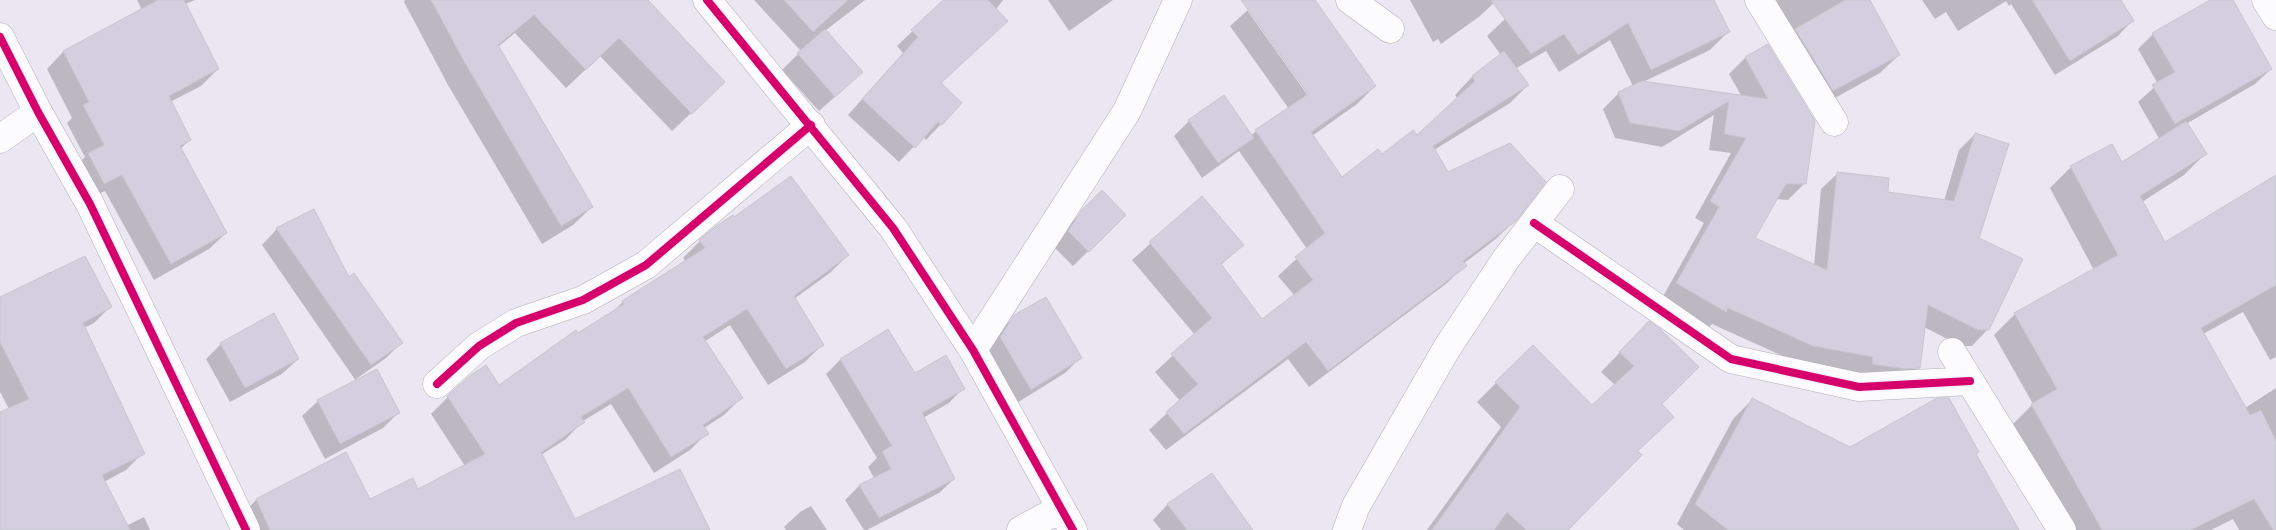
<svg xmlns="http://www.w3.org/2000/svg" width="2276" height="530" viewBox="0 0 2276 530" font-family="Signika,sans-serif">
<rect width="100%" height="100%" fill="#eae7f2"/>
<path fill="#0003" fill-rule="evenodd" d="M137,0H195L185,4L218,69L201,86L170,102L190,140L180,149L226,233L209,249L154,280L105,191L87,200L72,170L85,157L67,123L72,118L47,69L63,52L142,10Z
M405,0H646L705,100L672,131L600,56L566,88L515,33L498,47L592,207L573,225L542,244L448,85L404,2Z
M754,0H865L825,31L846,87L819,111L782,70L801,51Z
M945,0H1003L940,84L941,124L926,140L923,137L899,162L848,115L903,53L897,46Z
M1048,0H1113L1069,31Z
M1259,0H1313L1375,86L1357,104L1312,136L1341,179L1417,137L1458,99L1455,95L1472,77L1501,55L1487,36L1505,19L1534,0H1712L1728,32L1710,50L1643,82L1742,97L1729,74L1745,58L1767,46L1804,184L1788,200L1776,199L1754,239L1814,266L1821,189L1837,174L1886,193L1944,201L1959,150L1975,134L1978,239L1988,329L1972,346H1961L1924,327L1918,367L1902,384L1796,362L1712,324L1709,327L1661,300L1704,223L1695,218L1731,153L1709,150L1714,115L1662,147L1615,138L1603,109L1619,93L1633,86L1610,40L1559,72L1546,51L1515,69L1528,85L1510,103L1434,150L1447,174L1515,220L1497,238L1463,264L1465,266L1447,283L1309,387L1288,359L1166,450L1149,430L1180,401L1155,372L1195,335L1132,260L1202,198L1242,245L1221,265L1261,320L1294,295L1278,276L1307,249L1239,151L1202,178L1174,136L1189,121L1251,135L1289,109L1230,26ZM1247,10H1250L1313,99L1311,100Z
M1410,0H1495L1496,1L1480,16L1441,44L1438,39L1433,42Z
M1760,0H1869L1899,55L1880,73L1815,109Z
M1922,0H2119L2132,21L2118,36L2055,75L2011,4L2009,6L2006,1L1958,31L1946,12L1935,19Z
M2212,0H2231L2271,69L2255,84L2186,124L2205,154L2184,175L2142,202L2165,244L2276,176V357L2270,360L2243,312L2203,334L2245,408L2276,388V530H2239L2233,519L2211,530H2070L2011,426L2033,404L1994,335L2015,314L2094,270L2050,188L2071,167L2121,164L2160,140L2138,102L2158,84L2138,49L2153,34Z
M1102,192L1125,215L1073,266L1054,247L1067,227Z
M314,211L348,279L401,343L386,358L356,379L398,413L383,428L325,459L302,416L318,401L356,381L262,245L277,229Z
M700,241L848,255L831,272L794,299L822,345L805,362L768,385L730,325L704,342L741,398L724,415L704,428L707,433L690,450L654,473L611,404L583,421L566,439L541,455L534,530H243L239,518L256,500L345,453L369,500L418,490L465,466L431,414L448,397L499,387L609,315L623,302L686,262L683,258ZM565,433V436L536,456L535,454Z
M50,272L111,306L94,323L84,328L143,453L126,470L104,482L126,526L144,517L150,530H0V414L9,409L0,392V299Z
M1015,316L1080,358L1065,373L1015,404L986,353L999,332Z
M1630,342L1661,404L1637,451L1569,530H1427L1501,427L1477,402L1533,346L1592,406L1615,385L1601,372Z
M221,344L298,359L282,374L230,402L206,359Z
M840,360L915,375L963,388L949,403L923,418L954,479L939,493L867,530H864L845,500L859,486L874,478L868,467L877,458L826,374Z
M1753,399L1850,449L1975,455L2007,530H1684L1677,524L1733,419Z
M1168,504L1252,530H1161L1153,520Z
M811,506L827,530H786L784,527L800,512Z"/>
<path fill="#d4cfdf" stroke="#c7c5ce" d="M158,0H184L219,69L169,96L191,140L180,146L227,233L171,264L122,175L104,184L88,153L104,145L83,105L89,102L63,51Z
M431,0H648L725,82L692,114L619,38L586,70L534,15L498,45L593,207L561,226L465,63Z
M784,0H848L813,32Z
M943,0H988L1008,21L941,83L962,103L942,125L938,122L915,148L862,99L918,37L911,30Z
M1241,0H1315L1376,86L1311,132L1342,177L1378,149L1382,154L1413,130L1417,135L1475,81L1472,76L1504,51L1529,85L1433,146L1448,172L1510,143L1546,182L1516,221L1463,261L1467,266L1328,371L1306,342L1184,434L1166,412L1198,384L1171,354L1212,318L1149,242L1202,196L1244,245L1221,264L1262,319L1313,280L1295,257L1325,233L1255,130L1308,94Z
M1491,0H1714L1730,32L1651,70L1628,23L1578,55L1564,34L1531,54Z
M1845,0H1870L1900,55L1833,91L1795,29Z
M2032,0H2121L2134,21L2070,61Z
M2210,0H2233L2272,69L2175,124L2152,85L2175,72L2152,33Z
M825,29L863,72L835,97L797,53Z
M1768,44L1815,121L1806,184H1786L1755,238L1827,270L1837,172L1889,178L1888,192L1954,201L1975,133L2009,144L1979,238L2023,259L1989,330H1978L1928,305L1920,368L1905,369L1872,364L1873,357L1813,346L1728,308L1726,312L1676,283L1719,207L1710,201L1746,138L1724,134L1729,101L1679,131L1630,123L1618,92L1642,81L1768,99L1745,57Z
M1224,95L1254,138L1218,163L1188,120Z
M2186,121L2207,154L2140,196L2165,242L2276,175V285L2201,328L2250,415L2261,410L2276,441V530H2273L2254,499L2191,530H2102L2031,404L2057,389L2014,313L2118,255L2070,166L2112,144L2122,162Z
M791,176L849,255L794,296L824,345L786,369L747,309L703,337L743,398L703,425L709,434L671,457L628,388L581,417L585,422L541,452L575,519L680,469L710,530H270L256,499L346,452L370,499L413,478L418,489L485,454L447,396L471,375L486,365L499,385L576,330L578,333L624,304L622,301L705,248L699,240L715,227L733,215L734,217Z
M1102,190L1126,215L1089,252L1068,231L1082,210Z
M314,209L349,277L354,273L403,343L371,365L276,228Z
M85,256L112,307L83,323L145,454L102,475L130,530H0V412L29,399L0,342V297Z
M1046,297L1082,358L1031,390L1000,337L1014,315Z
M274,313L299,359L245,388L220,343Z
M1649,321L1660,329L1699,367L1662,404L1674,417L1638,451L1642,455L1568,530H1526L1507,512L1494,530H1432L1520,407L1495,382L1533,345L1592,405L1634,366L1619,352Z
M888,329L915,373L946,355L965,389L922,413L955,479L879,518L859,485L891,469L882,451L892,446L840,359Z
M377,369L400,413L340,444L317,400Z
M1752,398L1850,447L1937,398H1949L1979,452L1976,454L2019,530H1728L1695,504Z
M1212,473L1253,530H1187L1167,504Z"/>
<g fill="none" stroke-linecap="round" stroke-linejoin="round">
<g stroke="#b2afb8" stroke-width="29">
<path id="minor" d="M707,0L893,228L973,350L1073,530
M1350,0L1390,29
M1759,0L1834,122
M2266,0L2276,16
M0,37L38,112L90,204L246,530
M0,139L38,112
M1534,223L1731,359L1859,387L1970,381
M973,350L1127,111L1178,0
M1952,352L2062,530
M437,384L479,346L516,323L583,300L646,265L811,125
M1021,530L1060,509
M1347,530L1356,506L1447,348L1506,259L1560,189"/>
</g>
<use href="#minor" stroke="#fcfbfd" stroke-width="28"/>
<g stroke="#f5f1fd" stroke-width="11">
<path id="cycleway" d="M707,0L893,228L973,350L1073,530
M0,37L38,112L90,204L246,530
M1534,223L1731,359L1859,387L1970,381
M437,384L479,346L516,323L583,300L646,265L811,125"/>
</g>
<use href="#cycleway" stroke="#d6006c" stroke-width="8"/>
</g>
</svg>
